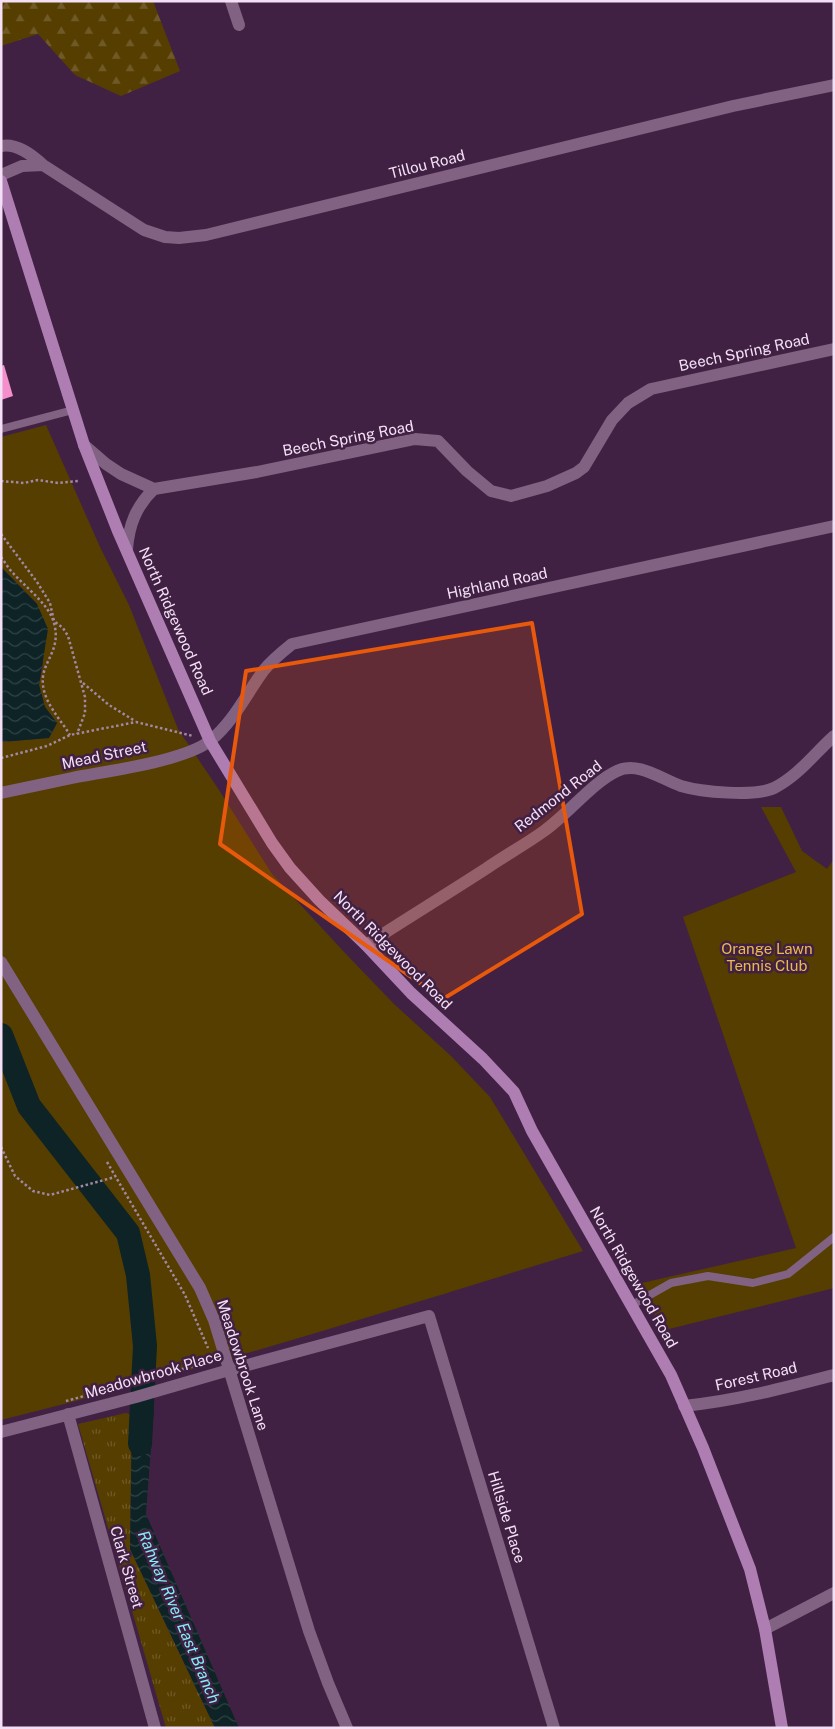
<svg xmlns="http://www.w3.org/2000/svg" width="835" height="1729" viewBox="0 0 835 1729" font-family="'Public Sans',sans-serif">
<defs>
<pattern id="grass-tufts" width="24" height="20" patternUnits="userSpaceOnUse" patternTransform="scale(1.25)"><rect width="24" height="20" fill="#563e01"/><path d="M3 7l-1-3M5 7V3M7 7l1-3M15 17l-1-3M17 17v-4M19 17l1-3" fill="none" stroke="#6f5a27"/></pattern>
<pattern id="forest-firs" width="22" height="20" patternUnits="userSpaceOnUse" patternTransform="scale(1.25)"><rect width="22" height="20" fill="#563e01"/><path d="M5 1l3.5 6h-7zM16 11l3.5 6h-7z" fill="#6f5a27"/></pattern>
<pattern id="water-waves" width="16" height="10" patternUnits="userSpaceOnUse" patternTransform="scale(1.25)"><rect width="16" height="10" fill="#0d2325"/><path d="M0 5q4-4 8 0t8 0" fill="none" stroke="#314345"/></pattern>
</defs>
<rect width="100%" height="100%" fill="#412143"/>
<path fill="url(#grass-tufts)" d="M126,1413L132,1415L130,1549L215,1728H166L78,1424Z"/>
<path fill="url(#forest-firs)" d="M1,1H153L180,71L121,96L75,75L38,34L1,46Z"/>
<path fill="#563e01" d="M46,425L100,547L129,605L178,729L219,790L272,874L345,953L394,1004L451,1056L490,1097L583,1251C390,1310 197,1372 1,1420V742L49,738L57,723L45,707L39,685L43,664L37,604L1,567V437Z
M761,807H781L802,851L827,869L834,859V1288L665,1330L633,1285L796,1248L683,917L796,872Z"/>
<path fill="url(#water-waves)" d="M1,567L37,604L48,629L39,685L45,707L57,723L49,738L1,742Z
M154,1409L146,1514L239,1728H215L130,1549L132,1415Z"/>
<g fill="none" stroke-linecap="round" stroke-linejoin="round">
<path stroke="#0d2325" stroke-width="24" d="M1,1035L29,1106L128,1233L138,1275L145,1346L140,1444"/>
</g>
<path fill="#f390cb" d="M4,365L13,396L1,400V366Z"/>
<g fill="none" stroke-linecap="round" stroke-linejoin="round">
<path stroke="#a288a4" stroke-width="2.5" stroke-dasharray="2.5 2.5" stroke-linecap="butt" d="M1,481L24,483L38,480L58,483L79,481
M1,534L37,582L50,603L54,621L63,628L68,636L85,697V713L77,734
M1,557C5,562 8,568 13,573C25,587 49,604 54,623C62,652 40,662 43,685C45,704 61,720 70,735
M83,683L109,705L135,721
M1,758L47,746L70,735L136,722L193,736
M1,1147L15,1176L33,1191L50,1195L115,1177
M107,1162L185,1295L208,1348
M66,1401L193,1366"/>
<path stroke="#816283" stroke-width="8" d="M1,429L73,410
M632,1305L671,1283L708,1276L753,1283L788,1274L834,1237"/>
<path stroke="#816283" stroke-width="12" d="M231,1L239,25
M1,146C17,143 32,155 43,165L144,230L165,237L179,238L206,235L733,106L834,85
M1,175L22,166L43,165
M84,445L106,464L121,474L154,489L257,472L415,439L438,441L467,471L491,491L511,496L547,486L576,473L584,467L612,420L628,403L651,389L834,349
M127,549C129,525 136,506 154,489
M1,793C25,788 49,783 72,778C107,771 186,761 211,740C234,721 247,693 264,670C272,660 282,652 292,644L834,526
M366,945C406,919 447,894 487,868C506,855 526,844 544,831C567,815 593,782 617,771C638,761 661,779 681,786C701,792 755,797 774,788C798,776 814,754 834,736
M1,962L200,1288L214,1320L309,1631L328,1683L347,1728
M684,1406C735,1401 784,1388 834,1375
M68,1414L155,1728
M1,1432L136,1397L229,1370L429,1316L554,1728
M765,1629L834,1593"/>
<path stroke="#ae7eb2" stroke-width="12" d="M1,181L84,445L118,531L210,741L272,843L290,868L319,900L366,945L411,993L483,1059L514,1092L532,1131L671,1375L703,1448L750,1569L765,1629L782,1728"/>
</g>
<path fill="#e8590c" fill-opacity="0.2" stroke="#e8590c" stroke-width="4" stroke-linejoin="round" d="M532,623L582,914L443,999L220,844L246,671Z"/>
<g text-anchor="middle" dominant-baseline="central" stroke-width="5" stroke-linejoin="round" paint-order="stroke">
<g font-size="15" fill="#f4e0f6" stroke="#412143">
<text transform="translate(427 164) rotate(-14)">Tillou Road</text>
<text transform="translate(744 352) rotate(-12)">Beech Spring Road</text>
<text transform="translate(348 438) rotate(-11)">Beech Spring Road</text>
<text transform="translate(497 583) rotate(-12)">Highland Road</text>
<text transform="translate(176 621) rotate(66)">North Ridgewood Road</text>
<text transform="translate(104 755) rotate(-12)">Mead Street</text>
<text transform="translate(558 796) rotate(-38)">Redmond Road</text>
<text transform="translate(393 950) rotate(45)">North Ridgewood Road</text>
<text transform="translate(634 1277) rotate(60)">North Ridgewood Road</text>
<text transform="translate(243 1365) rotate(72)">Meadowbrook Lane</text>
<text transform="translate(153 1374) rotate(-16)">Meadowbrook Place</text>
<text transform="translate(756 1376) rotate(-13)">Forest Road</text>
<text transform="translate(507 1517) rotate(73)">Hillside Place</text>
<text transform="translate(127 1567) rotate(74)">Clark Street</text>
</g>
<g font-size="15" fill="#ebba4f" stroke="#412143">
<text x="767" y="948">Orange Lawn<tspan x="767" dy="17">Tennis Club</tspan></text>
</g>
<g font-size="16" font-style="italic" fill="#82eef9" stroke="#412143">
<text transform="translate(179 1617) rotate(67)">Rahway River East Branch</text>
</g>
</g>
<rect width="835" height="1729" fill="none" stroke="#f4e0f6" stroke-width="5"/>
</svg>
